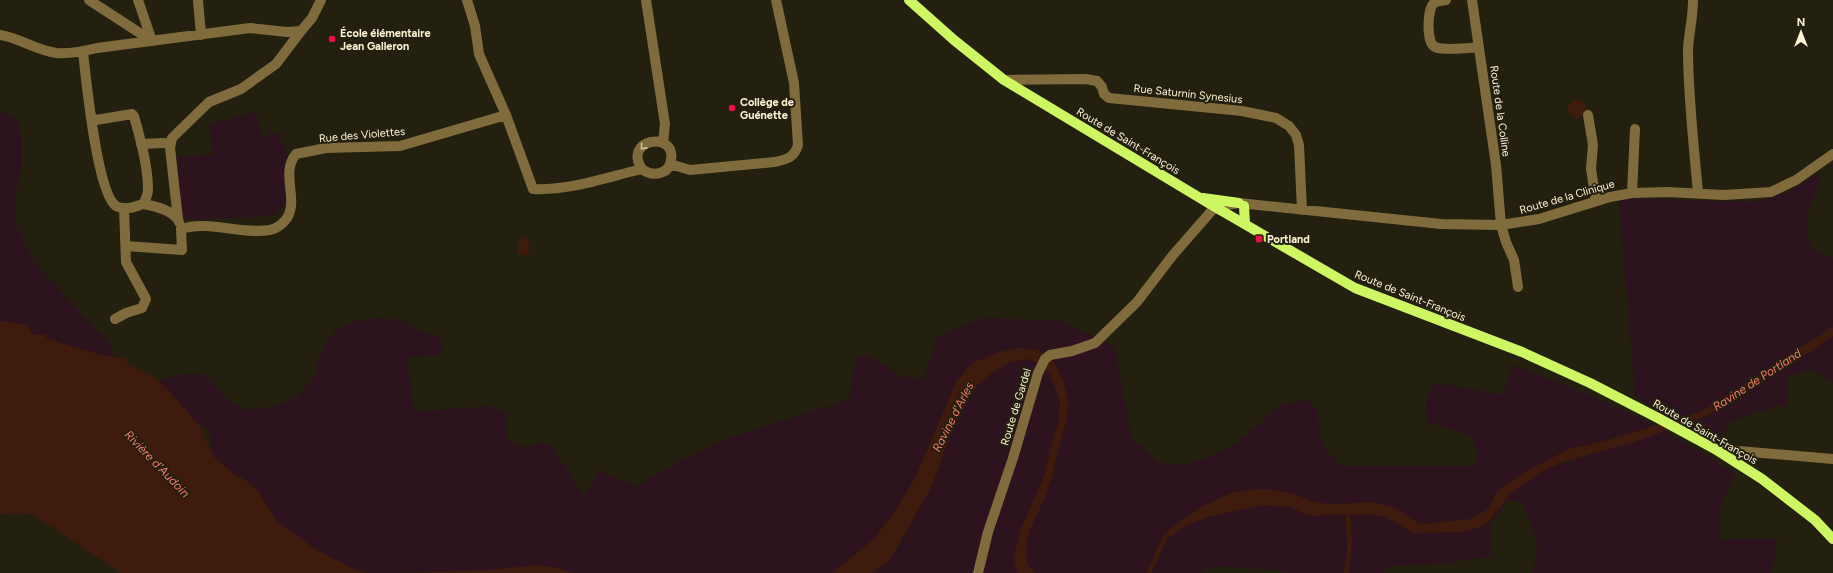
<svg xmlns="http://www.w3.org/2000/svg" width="1833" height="573" viewBox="0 0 1833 573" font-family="Figtree,sans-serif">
<rect width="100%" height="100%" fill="#232010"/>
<path fill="#2d131d" d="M0,110L18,122L22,139V165L15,198L16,225L36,265L109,343L116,360L37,336L19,327L0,324Z
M256,112L262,137L278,133L287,154L286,202L273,216L181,220L174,158L213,154L209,124Z
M1819,173C1821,185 1812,198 1809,209C1805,223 1808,236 1811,249L1833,259V327L1702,411L1672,421L1635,395L1619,198L1751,202L1787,192Z
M379,318L400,320L420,331L441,337L442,354L407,358L414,412L489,406L505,413L507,441L523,447L542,442L554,450L584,497L599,470L636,487L680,461L723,440L849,400L856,357L872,356L900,376L923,380L939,336L986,318L1061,321L1115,347L1131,438L1159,463L1189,465L1236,444L1280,405L1305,400L1317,410L1321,442L1339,466H1476L1478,450L1469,434L1427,423L1426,400L1436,383L1503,395L1513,365L1591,396L1655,426L1560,453L1506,485L1497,493L1487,510L1469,519L1455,522L1420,524L1395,508L1318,503L1291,493L1263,489L1234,492L1203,506L1173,526L1163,537L1146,573H1036L1028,566L1025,547L1030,528L1053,474L1058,449L1066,425L1068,404L1064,382L1052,358L1038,350L1019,348L1003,351L957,380L914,480L895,511L873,540L832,573H573C539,561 515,569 482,570C443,572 406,573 367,573L352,568L314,549L276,520L258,491L248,482L233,473L213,456L209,431L199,422L191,427L169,402L159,380L179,375L203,373L225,397L246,410L276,406L297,398L316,373L318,357L335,331L356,321Z
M1833,336V384L1817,371H1805L1788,376V407L1779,405L1732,420L1717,440L1681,425L1707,416L1745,388L1795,360Z
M1029,359L1043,366L1051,376L1060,401L1059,421L1050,449L1044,480L1020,530L1014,559L1018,573H871L889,561L900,544L917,511L932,486L943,454L961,412L979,383L1010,362Z
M1664,431L1735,473L1721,503L1718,539H1777L1772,573H1531C1545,546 1531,528 1522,502L1507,501L1491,525V556L1441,564L1387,566L1384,573H1349L1352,540L1350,514L1385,516L1410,532L1422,533L1463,532L1480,527L1490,521L1511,493L1528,480L1551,467Z
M1265,505L1281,507L1289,506L1313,516L1346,514L1347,551L1344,573H1286V571L1212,566L1201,573H1151C1156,562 1159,549 1167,539C1188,515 1235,511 1265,505Z"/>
<path fill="#3f1b0d" d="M1568 109a9 9 0 1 1 18 0a9 9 0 1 1-18 0Z
M522,236L528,240L530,250L527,255H520L518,253L519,246L518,240Z
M0,321L27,325L33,335L45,334L47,339L101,355L124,358L129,365L156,378L177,400L199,425L213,456L233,473L248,482L258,491L276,520L315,549L352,568L367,573H121L33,515L24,513L0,514Z
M1833,327V336L1813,350L1745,388L1707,416L1634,442L1562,462L1538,474L1511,493L1490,520L1480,527L1463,532L1413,533L1385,516L1350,514L1352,540L1349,573H1344L1347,551L1346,514L1313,516L1303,513L1289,506L1281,507L1265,505L1207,517L1186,526L1168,538L1151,573H1146L1163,537L1170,529L1203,506L1234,492L1263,489L1291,493L1318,503L1336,504L1373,502L1395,508L1418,523L1425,524L1471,519L1487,510L1497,493L1503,487L1527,471L1569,449L1605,441L1702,411Z
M1019,348C1047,352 1051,352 1062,379C1074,406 1065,424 1058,450C1054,466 1051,481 1045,497C1035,521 1021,539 1028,566L1036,573H1018L1014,559L1020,530L1045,475L1050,449L1059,421L1060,401L1051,376L1043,366L1029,359L1010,362L992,373L979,383L970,396L961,412L949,439L932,486L889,561L871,573H832L873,540L895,511L914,480L957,380L974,362L1003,351Z
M538,565L558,568L573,573H415L486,570Z"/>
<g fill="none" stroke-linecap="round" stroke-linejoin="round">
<path stroke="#806b3d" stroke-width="10" d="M89,0L152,41
M138,0L152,41
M198,0L201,35
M467,0L475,26L479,54L506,115L533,189C569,191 607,177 642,169C652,177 669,175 671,160C676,130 622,139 642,169
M646,0L665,124L663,143
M1446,0C1443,1 1437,1 1434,3C1427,9 1426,43 1435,47C1445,51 1468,48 1479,47
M1472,0L1496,165L1501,225L1506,242L1514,260L1518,287
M1693,0C1693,18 1689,32 1688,49C1688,97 1694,146 1698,193
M0,35C20,38 37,51 57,53C70,54 85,51 97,48L250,28L287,32L301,31L312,18L321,0
M83,52C86,78 97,193 116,206C124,211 135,207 143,204C146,199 148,195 148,189C148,166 140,138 134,116L132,114L96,120L91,117
M1004,80L1086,79L1097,81L1102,87L1104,94L1109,98L1242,111L1276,118L1289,126L1296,135L1299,145L1302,210
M1588,115L1593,145L1591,169L1596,201
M141,144L164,143
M670,164L690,170L775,162C787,159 794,158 798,145L794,83L776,0
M1632,193L1635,129
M143,204C154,206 174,210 179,222
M1220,210L1226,205L1239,203L1441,224L1501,225L1539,219L1610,197L1632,193L1668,192L1724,195L1771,192L1796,180L1833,154
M178,219L170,148L172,138L209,102L241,89L276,64L301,31
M126,246L182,250L181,229C210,220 240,235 270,230C276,229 283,224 287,218C299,199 280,173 296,154L326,148L400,146L506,115
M115,319L126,313L142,308L146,299L126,262L124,208
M1715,449L1833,459
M978,573L988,532L1013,458L1038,373L1045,359L1050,355L1072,351L1095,343L1137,302L1173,255L1215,207"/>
<path stroke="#cdf662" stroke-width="10" d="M909,0L954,40L1004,80L1210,204L1355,288L1522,352L1590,383L1658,418L1715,449L1762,479L1815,520L1833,539
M1203,198L1239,203
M1244,206L1245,224"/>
</g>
<defs><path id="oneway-chevron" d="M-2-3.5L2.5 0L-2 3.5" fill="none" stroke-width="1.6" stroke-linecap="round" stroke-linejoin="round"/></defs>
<use stroke="#cbbd98" href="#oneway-chevron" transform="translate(643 147) rotate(132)"/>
<g fill="#f00d46" stroke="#232010" stroke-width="1.5">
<circle cx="332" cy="39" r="4"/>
<circle cx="732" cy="108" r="4"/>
<rect x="1255" y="235" width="8" height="8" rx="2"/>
</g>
<g text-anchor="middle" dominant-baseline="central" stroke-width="4" stroke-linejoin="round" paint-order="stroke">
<g font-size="11" font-weight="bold" fill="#fdf3d4" stroke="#232010" text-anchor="start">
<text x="340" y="33">École élémentaire<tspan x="340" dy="13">Jean Galleron</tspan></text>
<text x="740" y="102">Collège de<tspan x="740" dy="13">Guénette</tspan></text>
<text x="1267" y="239">Portland</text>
</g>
<g font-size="11" fill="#fdf3d4" stroke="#232010">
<text transform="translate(1188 94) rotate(6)">Rue Saturnin Synesius</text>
<text transform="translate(1500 111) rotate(82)">Route de la Colline</text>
<text transform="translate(362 135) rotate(-5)">Rue des Violettes</text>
<text transform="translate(1128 141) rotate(31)">Route de Saint-François</text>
<text transform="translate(1567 197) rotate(-16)">Route de la Clinique</text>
<text transform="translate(1410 296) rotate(22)">Route de Saint-François</text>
<text transform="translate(1016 407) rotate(-73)">Route de Gardel</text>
<text transform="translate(1705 432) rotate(30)">Route de Saint-François</text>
</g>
<g font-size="12" font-style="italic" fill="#f77868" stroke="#232010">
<text transform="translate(1757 380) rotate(-33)">Ravine de Portland</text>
<text transform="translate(953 417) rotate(-63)">Ravine d'Arles</text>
<text transform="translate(157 464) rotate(46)">Rivière d'Audoin</text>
</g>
</g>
<g transform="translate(1801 32)" stroke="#232010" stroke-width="3" paint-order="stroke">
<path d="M0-3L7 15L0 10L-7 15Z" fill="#fdf3d4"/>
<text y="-6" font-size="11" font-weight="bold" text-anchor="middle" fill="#fdf3d4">N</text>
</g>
</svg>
